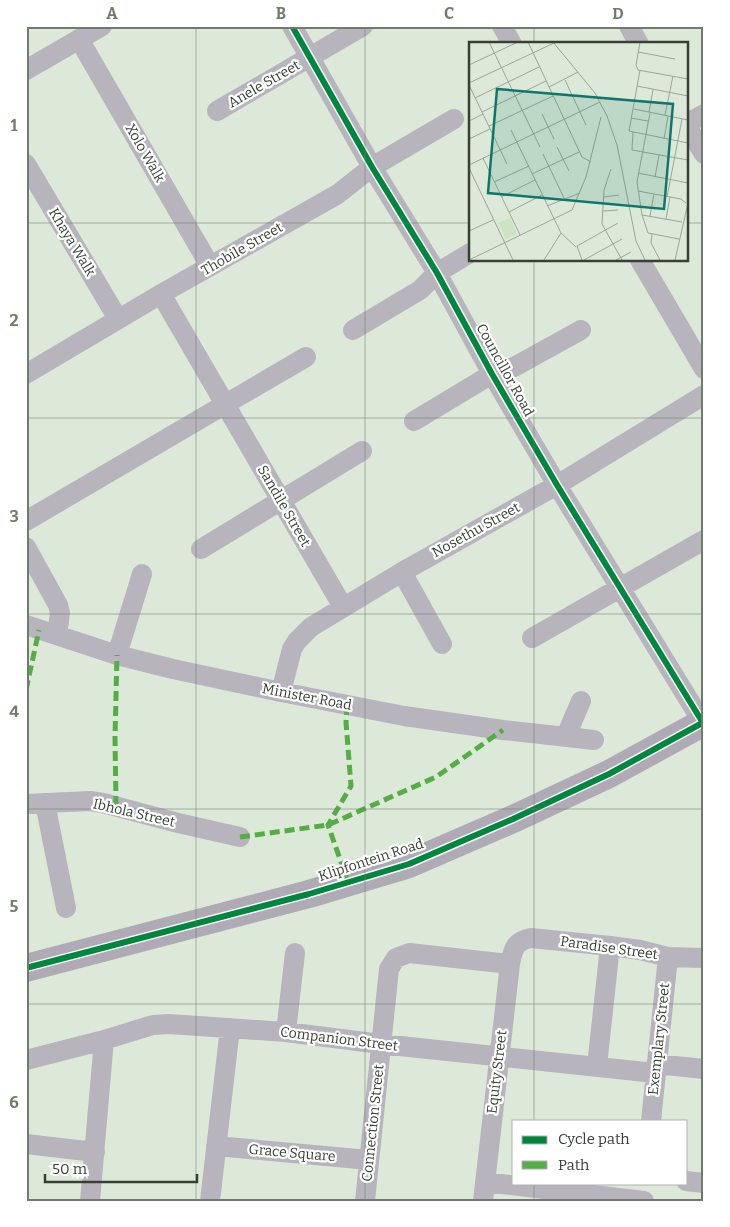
<svg xmlns="http://www.w3.org/2000/svg" width="730" height="1227" viewBox="0 0 730 1227" font-family="Bitter,serif">
<rect width="100%" height="100%" fill="#dde9d8"/>
<g fill="none" stroke-linecap="round" stroke-linejoin="round">
<path stroke="#b8b4be" stroke-width="20" d="M292,26L372,167L437,273L492,374L557,485L703,723
M502,26L512,44
M629,26L639,44
M79,39L210,266
M26,70L102,26
M217,111L363,26
M686,124L704,114
M686,125L704,154
M26,164L118,319
M640,260L704,369
M161,294L343,607
M353,330L420,290L437,273L470,253
M26,374L161,294L338,194L372,167L454,119
M414,421L492,374L514,367L581,330
M26,521L306,357
M26,547L58,605L60,613L57,635
M201,549L362,451
M402,572L442,644
M26,625L117,655L173,669L281,692L404,716L503,730L594,740
M532,638L704,540
M117,655L142,574
M281,692L292,649L297,641L311,627L402,572L557,485L704,395
M566,736L581,701
M45,803L66,908
M26,804L90,801L103,803L178,823L240,837
M286,1032L295,953
M26,1060L104,1040L153,1025L169,1024L286,1032L381,1044L655,1073
M656,1064L704,1069
M597,1066L610,946
M651,1121L668,957
M26,1144L95,1152
M216,1146L369,1160
M686,1181L704,1183
M485,1182L644,1201
M90,1201L104,1040
M210,1201L230,1028
M365,1201L389,969L396,958L409,953L510,964
M483,1201L510,964C513,949 515,941 531,938L610,946L640,950L668,957L704,958"/>
<path stroke="#afaab5" stroke-width="28" d="M26,968L309,894L409,864L513,819L609,774L704,722"/>
<path stroke="#55ad45" stroke-width="5" stroke-dasharray="10 5" stroke-linecap="butt" d="M26,690L39,630
M347,705L346,722L351,786L328,825L348,882
M116,806L115,737L117,655
M240,837L328,825L436,777L503,730"/>
<g stroke="#fff" stroke-width="9">
<path id="cycleway" d="M292,26L372,167L437,273L492,374L557,485L703,723
M26,968L309,894L409,864L513,819L609,774L704,722"/>
</g>
<use href="#cycleway" stroke="#00873e" stroke-width="6"/>
</g>
<path fill="none" stroke="#717b6d" stroke-width="1" stroke-opacity="0.55" d="M196,26V1201M365,26V1201M534,26V44M26,223H470M686,223H704M534,260V1121M26,418H704M26,614H704M26,809H704M26,1004H704M534,1183V1201"/>
<g text-anchor="middle" dominant-baseline="central" stroke-width="4.5" stroke-linejoin="round" paint-order="stroke">
<g font-size="14" fill="#374033" stroke="#fff">
<text transform="translate(264 84) rotate(-30)">Anele Street</text>
<text transform="translate(145 153) rotate(60)">Xolo Walk</text>
<text transform="translate(72 242) rotate(59)">Khaya Walk</text>
<text transform="translate(242 249) rotate(-30)">Thobile Street</text>
<text transform="translate(505 370) rotate(61)">Councillor Road</text>
<text transform="translate(284 506) rotate(60)">Sandile Street</text>
<text transform="translate(476 530) rotate(-29)">Nosethu Street</text>
<text transform="translate(307 697) rotate(11)">Minister Road</text>
<text transform="translate(134 813) rotate(13)">Ibhola Street</text>
<text transform="translate(371 860) rotate(-18)">Klipfontein Road</text>
<text transform="translate(609 948) rotate(8)">Paradise Street</text>
<text transform="translate(339 1039) rotate(7)">Companion Street</text>
<text transform="translate(659 1039) rotate(-84)">Exemplary Street</text>
<text transform="translate(497 1072) rotate(-83)">Equity Street</text>
<text transform="translate(373 1123) rotate(-84)">Connection Street</text>
<text transform="translate(292 1153) rotate(5)">Grace Square</text>
</g>
</g>
<g transform="translate(469 42)">
<rect width="219" height="219" fill="#dde9d8"/>
<path d="M41,176L48,192L37,197L29,181Z" fill="#cce4c2"/>
<path fill="none" stroke="#9ba596" stroke-width="1" d="M20,0L71,105M59,0L113,115L122,120M84,0L126,51L138,74L148,103L167,199L176,218M171,0L167,23L169,28L219,37M169,10L206,17M0,23L49,0M171,28L160,89L219,101M96,38L117,83M0,41L85,1M0,43L38,122M168,44L219,54M80,45L109,30M6,56L70,25M165,67L219,78M13,70L77,39M180,70L184,48M181,71L168,140L173,173L179,191L210,197M73,72L85,97M196,73L204,34M162,76L179,79M0,79L14,72M20,84L84,54M42,88L92,191L75,218M164,90L163,108L219,118M0,97L21,87M195,97L199,74M88,105L100,129M74,112L95,156M14,116L51,193M0,123L131,60M0,126L44,218M142,127L135,148L133,182L153,218M169,131L219,141M63,132L110,110M186,135L190,113M25,140L60,124M169,149L212,157L217,161M32,155L66,138M135,155L150,153M198,155L213,77M78,164L111,151M134,169L149,168M40,170L73,153M173,173L213,180M181,174L185,152M197,177L201,155M0,189L24,178M92,191L107,205M183,192L182,201L191,218M0,218L103,168L117,135L132,75M113,218L108,204L149,181M115,218L153,197M147,218L162,210M206,218L219,161"/>
<path fill="#0f766e" fill-opacity="0.15" stroke="#0f766e" stroke-width="2.5" d="M28,47L204,62L195,167L19,151Z"/>
<rect width="219" height="219" fill="none" stroke="#374033" stroke-width="2.5"/>
</g>
<rect width="730" height="1227" fill="none" stroke="#ffffff" stroke-width="55"/>
<rect x="512" y="1120" width="175" height="65" fill="#ffffff" stroke="#afb3ad"/>
<rect x="522" y="1136" width="25" height="8" fill="#00873e" stroke="#afb3ad"/>
<text x="558" y="1144" font-size="15" fill="#374033">Cycle path</text>
<rect x="522" y="1161" width="25" height="8" fill="#55ad45" stroke="#afb3ad"/>
<text x="558" y="1170" font-size="15" fill="#374033">Path</text>
<path d="M45 1174v8h152v-8" fill="none" stroke="#374033" stroke-width="2.5"/>
<text x="52" y="1174" font-size="15" fill="#374033" stroke="#ffffff" stroke-width="4" paint-order="stroke">50 m</text>
<rect x="28" y="28" width="674" height="1172" fill="none" stroke="#717b6d" stroke-width="2"/>
<g font-size="16" text-anchor="middle" font-weight="bold" fill="#717b6d">
<text x="112" y="19">A</text>
<text x="281" y="19">B</text>
<text x="449" y="19">C</text>
<text x="618" y="19">D</text>
<text x="14" y="131">1</text>
<text x="14" y="326">2</text>
<text x="14" y="522">3</text>
<text x="14" y="717">4</text>
<text x="14" y="912">5</text>
<text x="14" y="1108">6</text>
</g>
</svg>
